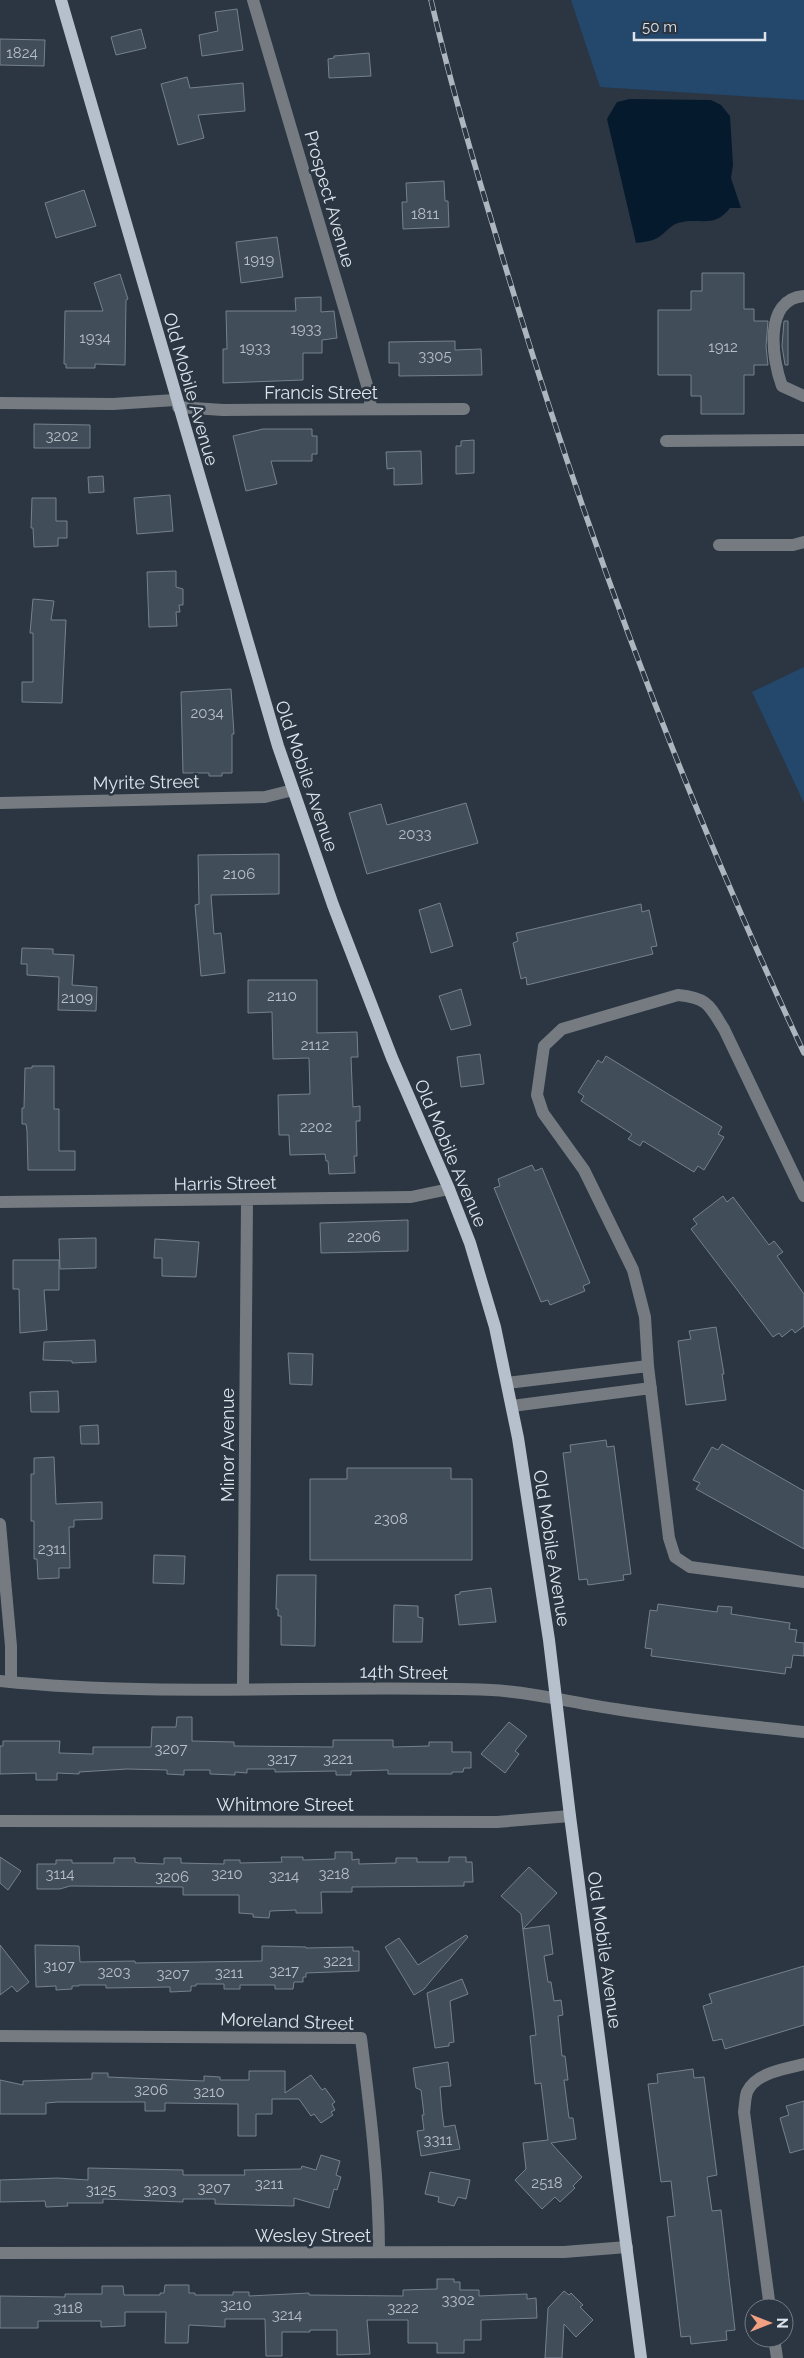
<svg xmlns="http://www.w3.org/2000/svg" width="804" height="2358" viewBox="0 0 804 2358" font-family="Raleway,sans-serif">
<rect width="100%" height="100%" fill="#2b3642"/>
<path fill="#24476c" d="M571,0H804V100L600,87Z
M804,667V803L752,692Z"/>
<path fill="#061a2e" d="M630,99L711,100L721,105L730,116L733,165L731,178L741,208H730C714,229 700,217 678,223C671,225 665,233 659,237C653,241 644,242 636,243L607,119L617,102Z"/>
<path fill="#424d5a" stroke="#75818f" d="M237,9L243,50L202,56L199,35L218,31L215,12Z
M141,29L146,48L116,55L111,37Z
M0,39L45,40L44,66L0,65Z
M369,53L371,76L329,78L328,59L334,58V56Z
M187,77L190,88L243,83L245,111L198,115L204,138L178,145L161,84Z
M444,181L445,201H448L449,227L403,229L402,202H407L406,183Z
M84,190L96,226L56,238L45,203Z
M277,237L283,277L241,283L236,242Z
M702,273H744V309H754V321H768L766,346L768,365H754V375H744V414H701V396H691V375H658V310H691V291H702Z
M120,274L128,299L126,300L125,365L95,364V368H66V364H64L65,311H103L94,283Z
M321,297V312L334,311L337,338L322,340V353H303V380L223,383V349H227L226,311H296L295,298Z
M784,321H788V365H785L782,346Z
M455,341V350L481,349L482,375L399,376V363H389V342Z
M34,424L90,425V448H34Z
M263,429H312V436H317V454H312V461H271L277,484L246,491L233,436Z
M474,440V473L456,474V446H461V441Z
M421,451L422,484L394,485V468L387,469L386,452Z
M103,476L104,492L89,493L88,477Z
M170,495L173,531L137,534L134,498Z
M32,498H56V521H67V538H58V546L34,547L33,528H31Z
M176,571V587L183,589V605H179L180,612H176L177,626L149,627L147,572Z
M33,599L54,601L51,620H66L62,703L22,702V682H33V633H30Z
M231,689L234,734H232V773H222V776H209V773H183L181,692Z
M466,803L478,843L367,874L349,813L381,804L387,825Z
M279,854V894L211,895L214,934L221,933L225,973L201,976L195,905L199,904L198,855Z
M440,903L453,946L431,953L419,910Z
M641,904L642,912L649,910L657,946L651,947L653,954L527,985L526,977L521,979L513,943L518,941L516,933Z
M22,948L53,949V954L74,955L72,985L97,987L96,1011L58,1010L59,977L27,975V964H21Z
M248,980H317V1033L357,1032L358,1057H351L353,1107L360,1106V1121H356L357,1156H354L355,1173L329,1174L328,1161H326L325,1154L290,1155L289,1135H279L278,1095L310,1094L309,1058L273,1059L272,1012L248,1013Z
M461,989L471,1025L451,1030L439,996Z
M480,1054L484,1084L461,1087L457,1057Z
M606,1056L722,1127L718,1134L724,1137L704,1170L698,1166L694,1172L643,1141L640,1146L628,1139L632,1134L581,1101L584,1096L578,1092L598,1060L602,1063Z
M32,1066H54V1109H59V1151H75V1170H28L27,1131L26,1124H22V1108H24L25,1068H32Z
M532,1165L535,1171L542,1168L590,1283L583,1286L585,1291L550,1305L548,1300L541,1302L494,1188L500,1186L498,1179Z
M723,1196L727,1202L733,1197L769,1245L774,1241L783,1252L777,1256L804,1294V1326L795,1333L792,1329L782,1337L779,1333L773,1337L691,1229L697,1224L693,1219Z
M408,1220V1251L321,1253L320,1223Z
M96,1238V1268L60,1269L59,1239Z
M155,1239L199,1242L196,1277L162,1276V1258H154Z
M13,1260H59V1290H44L47,1330L20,1333L19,1289H13Z
M716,1327L724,1374H722L726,1400L686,1405L678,1341L691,1339L689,1331Z
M95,1340L96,1362L72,1363V1361L43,1360L44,1342Z
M288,1353L313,1354L312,1385L290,1384Z
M58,1391L59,1412H31L30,1392Z
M98,1425L99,1444H81L80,1426Z
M606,1440L607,1447L614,1446L631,1574L623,1575L624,1580L588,1585L587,1579L579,1580L563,1453L571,1452L570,1445Z
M722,1444L804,1491V1549L696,1489L700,1483L693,1480L712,1447L718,1450Z
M54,1457L56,1504L102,1502V1519L74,1520V1527H69L70,1568H59V1578L38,1579L37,1559H34V1521H31V1474H34V1458Z
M347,1468H451V1479H472V1560H310V1479H347Z
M154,1555L185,1556L184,1584L153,1583Z
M277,1575H316L315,1646L281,1645V1616H278V1609H276Z
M491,1588L496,1622L459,1625L455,1595L460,1594V1592Z
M658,1604L717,1612L718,1606L732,1607L731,1614L790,1623L789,1629L797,1630L795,1642L804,1643V1656L793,1655L791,1668L786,1667L785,1674L651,1656L652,1649L645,1648L650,1610L657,1611Z
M394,1605L418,1606V1617L423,1618L422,1642H393Z
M177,1717H192V1741L234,1742V1746L333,1747V1740H393V1747L429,1746V1742H452V1752H471V1768H464L463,1772H452V1774H388V1770L351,1771V1775H336V1771L275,1772V1769H247V1773L235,1772V1775L210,1774V1770H184V1775L167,1774V1770L127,1769L79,1772V1774L57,1773V1780H36V1773L0,1774V1746H3V1741H60L59,1753L93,1754V1747H151L152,1727H176Z
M509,1722L527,1736L515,1751L519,1754L505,1773L481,1754Z
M335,1852H352V1860L359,1859V1864L396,1863V1858H417V1862H449V1857H466V1862H472L473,1882H464V1886L352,1887V1892H321L322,1913H296V1910L270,1911L269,1918L253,1917V1914L239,1913V1895H183V1887L70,1886L60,1889H37V1864H56V1860H72V1863H114V1858H135V1862L138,1863L164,1864V1858H181V1863L224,1864V1860H240V1863L282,1862L281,1857H303V1860L335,1859Z
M0,1857L21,1871L8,1890L0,1883Z
M529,1867L557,1893L523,1929L549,1925L553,1954L544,1956L548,1982H551L554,2001L561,2000L563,2015L558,2016L562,2056H565L568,2080H564L569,2118H573L576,2139L551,2143L582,2177L573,2186L575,2188L560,2202L555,2197L542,2209L515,2180L526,2169L523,2143L548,2140L541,2083L535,2084L530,2036L536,2035L521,1914L501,1896Z
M466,1935L468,1937L424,1989L414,1995L385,1947L399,1938L418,1965Z
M0,1945L29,1982L17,1992L12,1986L0,1995Z
M35,1945L79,1946L80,1962L135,1961V1963L262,1961V1946L306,1947V1948L353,1947V1951H359V1971L306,1973V1977H303V1982H294L293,1989H275V1985H240V1989H224V1984H196V1986H191V1991L170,1992V1987L106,1988V1985H79V1986H72V1989L56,1990V1986L36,1987Z
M804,1966V2025L725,2049L722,2039L713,2041L703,2006L712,2003L709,1994Z
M462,1979L468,1994L450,2001L454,2042L449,2043V2046L435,2048L427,1993Z
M448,2062L451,2086L440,2087L442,2112L444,2127L455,2125L460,2149L421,2156L417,2131L424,2130L422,2115H424L421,2090L416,2088L413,2068Z
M693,2069L694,2078L704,2077L717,2175L707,2177L712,2211L721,2210L735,2330L726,2331L727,2340L691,2344L690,2336L681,2337L667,2217L675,2216L671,2181L661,2182L648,2084L658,2083L657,2074Z
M249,2071H285V2093L311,2075L322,2090L325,2088L335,2102L332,2104L335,2110L331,2112L333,2115L321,2123L314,2114L311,2116L299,2099H272V2114H256V2136H238V2104L165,2103V2111H145V2102H58L46,2103V2114H0V2080L23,2085V2081L92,2079V2073H108V2077L204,2081V2076L220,2077V2080H249Z
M804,2101V2149L790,2153L780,2118L789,2115L786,2106Z
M321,2155L340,2161L336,2175L341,2177L337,2190L334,2189L329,2208L294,2198V2206L215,2204V2199H183V2202L103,2199V2203H67L68,2206L46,2207L45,2201L0,2202V2180L58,2178L88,2180V2168L183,2170V2175H245L244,2170L301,2169L302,2166L316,2170Z
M430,2172L470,2180L466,2199L458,2197L454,2206L438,2202L439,2197L425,2194Z
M437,2279H454V2282H460V2290H479V2296L527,2294V2299L536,2298L537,2318L481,2320V2340H464V2353H437V2343H408V2320H367L370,2354L337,2355V2330H310V2332H282V2356H266L265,2319H225V2327L189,2325L188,2343H165L166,2312H125V2326L101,2327V2321H38V2328H0V2296L65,2297V2294H102V2286H123L124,2295H160V2293H164L165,2285H189V2293H195V2295H233V2292H249V2296L309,2293V2295L403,2296V2290L437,2289Z
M564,2291L569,2295L571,2293L583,2305L580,2307L593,2320L576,2337L564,2324L562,2358H545L548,2308Z"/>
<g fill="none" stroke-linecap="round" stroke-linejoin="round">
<path stroke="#757b81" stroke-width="12" d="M253,0L369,392L371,409
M804,296C763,299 772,359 782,386L804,396
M0,403L113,404L175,400
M178,407L223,410L464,409
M666,441L804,440
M719,545H793L804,542
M0,803L265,797L293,790
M804,1196L724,1029C709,1005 708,998 678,995L562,1029L544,1046L537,1095L543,1113L584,1170L633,1270L645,1317L648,1366L669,1538L675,1557L690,1567L804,1582
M0,1202L411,1197L449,1189
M507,1383L648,1366
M512,1406L651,1388
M0,1524L11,1646V1682
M0,1681C163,1698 327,1684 491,1690C533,1692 573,1703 615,1709C677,1719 741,1725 804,1732
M243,1689L247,1201
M0,1821L497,1822L570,1816
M0,2036L361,2038C370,2109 379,2180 379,2252
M0,2253L564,2252L627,2247
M770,2308L744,2112C745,2106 745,2098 747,2092C756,2072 786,2069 804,2064
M774,2338L777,2358"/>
<path stroke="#b5c0cc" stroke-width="12" d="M61,0L278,746L333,905L392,1058L449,1189L470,1243L495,1327L518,1438L549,1640L570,1816L641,2358"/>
<g stroke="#adb5be" stroke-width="5.5">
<path id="rail" d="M431,0C455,104 487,206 518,308C596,562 691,812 804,1053"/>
</g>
<use href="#rail" stroke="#2b3642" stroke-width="4" stroke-dasharray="11" stroke-linecap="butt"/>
</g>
<g text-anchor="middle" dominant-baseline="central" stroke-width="5" stroke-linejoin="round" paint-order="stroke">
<g font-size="15" fill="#b6bec7">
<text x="22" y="53">1824</text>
<text x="425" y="214">1811</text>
<text x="259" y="260">1919</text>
<text x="306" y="329">1933</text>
<text x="95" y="338">1934</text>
<text x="723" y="347">1912</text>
<text x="255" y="348">1933</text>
<text x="435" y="356">3305</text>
<text x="62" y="436">3202</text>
<text x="207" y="713">2034</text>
<text x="415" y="834">2033</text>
<text x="239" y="874">2106</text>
<text x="282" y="996">2110</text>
<text x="77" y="998">2109</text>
<text x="315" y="1045">2112</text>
<text x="316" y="1127">2202</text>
<text x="364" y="1237">2206</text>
<text x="391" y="1519">2308</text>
<text x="52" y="1549">2311</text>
<text x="171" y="1749">3207</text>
<text x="282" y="1759">3217</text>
<text x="338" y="1759">3221</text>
<text x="60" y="1874">3114</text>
<text x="227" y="1874">3210</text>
<text x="334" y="1874">3218</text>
<text x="284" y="1876">3214</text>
<text x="172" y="1877">3206</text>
<text x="338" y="1961">3221</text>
<text x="59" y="1966">3107</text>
<text x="284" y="1971">3217</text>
<text x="114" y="1972">3203</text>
<text x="229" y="1973">3211</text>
<text x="173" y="1974">3207</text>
<text x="151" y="2090">3206</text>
<text x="209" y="2092">3210</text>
<text x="438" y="2140">3311</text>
<text x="547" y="2183">2518</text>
<text x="269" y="2184">3211</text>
<text x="214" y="2188">3207</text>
<text x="101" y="2190">3125</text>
<text x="160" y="2190">3203</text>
<text x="458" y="2300">3302</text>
<text x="236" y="2305">3210</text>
<text x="68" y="2308">3118</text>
<text x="403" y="2308">3222</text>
<text x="287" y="2315">3214</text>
</g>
<g font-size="18" fill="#dde3eb" stroke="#2b3642">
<text transform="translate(330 199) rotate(74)">Prospect Avenue</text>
<text transform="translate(191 389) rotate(74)">Old Mobile Avenue</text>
<text x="321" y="392">Francis Street</text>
<text transform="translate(307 776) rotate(71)">Old Mobile Avenue</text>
<text transform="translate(146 782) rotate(-1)">Myrite Street</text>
<text transform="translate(451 1153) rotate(67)">Old Mobile Avenue</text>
<text transform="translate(225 1183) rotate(-1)">Harris Street</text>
<text transform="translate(227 1445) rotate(-90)">Minor Avenue</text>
<text transform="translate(552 1548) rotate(81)">Old Mobile Avenue</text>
<text transform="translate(404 1672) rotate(1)">14th Street</text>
<text x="285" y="1804">Whitmore Street</text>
<text transform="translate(605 1950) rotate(82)">Old Mobile Avenue</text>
<text transform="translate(287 2021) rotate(2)">Moreland Street</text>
<text x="313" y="2235">Wesley Street</text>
</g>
</g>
<g transform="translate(769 2323) rotate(90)"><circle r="24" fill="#2b3642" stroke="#727b86"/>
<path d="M0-4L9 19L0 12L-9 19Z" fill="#f3a082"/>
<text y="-8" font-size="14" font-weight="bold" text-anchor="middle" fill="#dde3eb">N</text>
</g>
<path d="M634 32v8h131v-8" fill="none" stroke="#dde3eb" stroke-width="2.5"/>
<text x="642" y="32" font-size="15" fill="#dde3eb" stroke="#2b3642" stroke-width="4" paint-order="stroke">50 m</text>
</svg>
